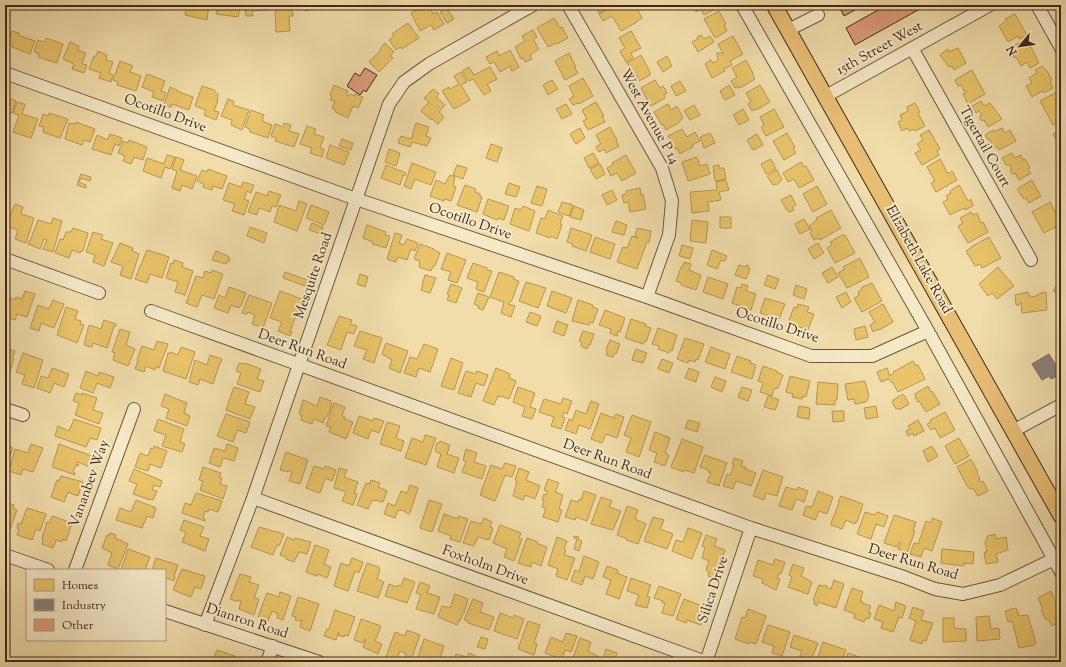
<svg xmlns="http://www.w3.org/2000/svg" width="1066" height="667" viewBox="0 0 1066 667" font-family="'Sorts Mill Goudy',serif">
<rect width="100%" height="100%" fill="#f0ddaa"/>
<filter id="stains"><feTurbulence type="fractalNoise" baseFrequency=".005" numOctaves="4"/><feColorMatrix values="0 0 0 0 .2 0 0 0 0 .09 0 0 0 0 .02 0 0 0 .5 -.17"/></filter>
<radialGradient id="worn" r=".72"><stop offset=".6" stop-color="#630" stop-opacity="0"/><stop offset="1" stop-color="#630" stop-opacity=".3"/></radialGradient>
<path fill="#e9c46a" stroke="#b79652" d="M186,5H209L207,20L185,15Z
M218,5H233V7L240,8L238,17L216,14Z
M245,5H270V10L252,11L253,16H246Z
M275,5H292L293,16H289L290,31L276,32Z
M304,5H314L315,8L306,11Z
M443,5H457L448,10L454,19L447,23L440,12L443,11L441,8L443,6Z
M594,5H613L599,13Z
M616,5H622L623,7L627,5H635L642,18L637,21V22L621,31L612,16L603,21L599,14Z
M692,5H715L717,8L704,15L701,9L696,12Z
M429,6L433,14L437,12L444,24L434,30L431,25L420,31L411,13L418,9L419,11Z
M719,11L726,24L724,25L727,31L715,38L704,19Z
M1015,14L1027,35L1019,39L1018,36L1008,42L999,26L1006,21L1005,19Z
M554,18L560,28L562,27L568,38L557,44L556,43L548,47L537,28Z
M408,23L419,38L402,49L401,47L396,50L389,40L394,36L392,34Z
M533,30L537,37L533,39L539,49L530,55L532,59L525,62L523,58L521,59L515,47L525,41L522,36Z
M12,31L19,33L18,35L35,41L30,54L12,47L13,45L7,43Z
M631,31L641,48L631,53L633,58L626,62L620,51L625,48L619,38Z
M701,35L704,39L710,36L714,42L698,52L692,42L698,39L697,37Z
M733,36L743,54L730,61L732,65L724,69L725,71L712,78L705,64L711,60L713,63L718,60L717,53H723L718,44Z
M46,38L63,44L57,63L38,57L39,54L34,52L38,40L44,42Z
M1022,41L1025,46L1027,45L1029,48L1031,47L1039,63L1030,68L1027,62L1021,66L1016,57L1014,58L1010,48Z
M70,42L79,46L78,50L86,53L82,64L87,65L84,73L72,69L74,64L63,59Z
M385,43L394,52L390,56L393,58L379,72L369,62L381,50L380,49Z
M958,48L966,63L954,70L952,66L949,67L940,55L948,49L949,52Z
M510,50L519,67L512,71L510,66L500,72L494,62L490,64L486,57L497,51L499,56Z
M98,51L107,55L106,60L113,62L109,73L113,75L111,82L99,78L101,73L89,69L94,56H96Z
M569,53L576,67L575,68L578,73L565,80L555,61Z
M641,55L650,72V75L639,81L636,75L634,76L627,63Z
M667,56L672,66L663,72L657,62Z
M746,60L753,73L752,74L755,79L742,87L738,88V86L735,88L731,81L737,77L732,68Z
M120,61L133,66L130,72L141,76L136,91L117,85L118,82L113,80Z
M1042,66L1047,71L1052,80L1050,82L1053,88L1044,93L1042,91L1032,97L1026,86L1032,83L1029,78L1037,73L1035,70Z
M469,67L474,75L490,67L497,79L487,84L491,91L484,95L473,79L469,81L462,71Z
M972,70L985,94L968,104L963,94L966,92L965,90L964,91L961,85L958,86L955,80Z
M461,72L467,82L461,85L470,100L454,109L442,91L449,87L450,89L459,84L454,76Z
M147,74L165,81L161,91L166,93L163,101L152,97L154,92L142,87Z
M583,78L593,96L579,104L578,103L573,105L569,99L574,96L569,86Z
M552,80L558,89L548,95L543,85Z
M655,80L660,88L663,86L667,93L664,95L665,98L651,106L641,88Z
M680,81L686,91L676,96L671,86Z
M334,85L348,91L346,95L348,96L350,94L355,96V94L363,97L358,108L353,106L348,118L335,112L336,110L332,108L335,101L330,100L332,96L330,95Z
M729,85L735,95L725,100L720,91Z
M760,85L770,102L756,110L755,109L752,111L748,104L751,102L746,93Z
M202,86L214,90L218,95L217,99L218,100L214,111L219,112L216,120L204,115L206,110L195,106Z
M170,87L177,90V91L193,97L189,110L172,104L171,107L164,105Z
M433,89L439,94L436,97L445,105L439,112L444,117L438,124L432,119L431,120L421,111L429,102L424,98Z
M1057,92L1061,99V120L1053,125L1040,101Z
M9,98L16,101L12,113L7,111L5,116V108Z
M228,99L234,101L233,105L249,110L242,130L231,125L232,120L221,116Z
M981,101L984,106L990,103L1002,119L988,127L984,120L982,121L979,117L982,115L979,111L976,113L972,106Z
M17,102L25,104L22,114L38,119L31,138L13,132L19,115L13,113Z
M596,102L604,116H602L605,122L588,130L583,121L587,119L582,110Z
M915,103L920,112L918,113L925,126L915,131L914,129L909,131L907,128L902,131L898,122L902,120L900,115L908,111L907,107Z
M566,104L572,114L562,119L556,109Z
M668,104L671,110L677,106L683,118L678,123L666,130L663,124L662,125L654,112Z
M694,105L700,115L690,120L684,111Z
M743,109L749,120L739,125L733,115Z
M774,109L784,127L766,136L761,127L764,125L760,117Z
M251,110L264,115L262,121L272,125L268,138L250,132V129L245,127Z
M49,113L68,119L60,138L43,132L44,127L39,126L43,114L48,116Z
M76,122L95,129L90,142L84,140L82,145L65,139L69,123L75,124Z
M284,123L291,125L289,131L299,134L294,147L275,141L276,138L271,136L275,124L283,127Z
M416,123L429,127L426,136L431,138L427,146L412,142L410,147L398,143L401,136L411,139Z
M1061,125V146H1060L1053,134L1060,130L1058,127Z
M307,126L316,129L314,134L324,137L320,148L324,149L322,157L310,153L312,148L300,144Z
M610,127L617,140L616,141L619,146L606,153L604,149L599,152L596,147L601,144L596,135Z
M580,128L585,138L576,144L570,134Z
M1002,128L1005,133L1010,130L1016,141L999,150L997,146L994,148L989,139H987L985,135L993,130L994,132Z
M682,129L687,137L695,132L700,141L692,145L693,147L680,154L677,148L675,149L668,136Z
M929,130L940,149L937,151L939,155L922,165L915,153L921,150L917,144L923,140L920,135Z
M710,133L715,143L704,148L700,137Z
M787,133L795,147L793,148L796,153L784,160L773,141Z
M110,134L122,138L119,146L115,144L111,155L92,149L97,135L108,140Z
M757,134L763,145L753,150L747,140Z
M342,139L353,143L351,150L339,146Z
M129,140L147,147L143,160L134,157L131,164L123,161L125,156L118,153L123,141L128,143Z
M491,144L502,148L497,162L486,158Z
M330,145L349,152L344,165L326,158Z
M389,149L400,153L396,166L385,162Z
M593,153L599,163L589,168L584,158Z
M1012,153L1015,158L1021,155L1023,160L1025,159L1030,168L1028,169L1031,173L1019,180L1015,173L1012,174L1010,170L1012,169L1009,164L1006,165L1002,158Z
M167,155L175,157L170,169L165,167L161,178L143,171L147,158L164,164Z
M626,155L636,173L622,181L617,173L611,176L607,168L613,165L612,163Z
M176,157L184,160L180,170L197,176L192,189L182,185L180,191L172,188L177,171L172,169Z
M697,157L700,166L707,164L710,174L688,181L682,162Z
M771,159L776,169L766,174L761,164Z
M940,159L948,174L952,171L957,180L936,192L931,183L935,181L927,167Z
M801,162L804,167L806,166L814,180L799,188L794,179L788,182L783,173Z
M412,163L436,172L431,185L415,179L411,189L404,186Z
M600,164L605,174L596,179L590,169Z
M386,165L406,173L405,176L403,175L400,185L381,178Z
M457,165L467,168L463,179L453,175Z
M719,165V168H724L726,179L715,181L713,166Z
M208,169L227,176L222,189L213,186L212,190L203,187L204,184L197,181L202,170L207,172Z
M777,170L782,180L776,185V184L773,185L767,176Z
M81,174L91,177L90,181L81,178L79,182L86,185V188L77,185Z
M450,175L455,177L453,186L456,187L451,201L445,199L444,201L430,196L436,180L445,184Z
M726,180L729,190L719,192L721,200L708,202L709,211L692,213L690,192L717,190L716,182Z
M1032,180L1041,196L1029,203L1026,198L1024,199L1017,189Z
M243,182L254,185L251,193L247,191L244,199L249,201L244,215L232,211L235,204L223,200L229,183L241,187Z
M509,183L520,187L516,197L505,194Z
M465,185L476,189L475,192L480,194V196L482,197L477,212L457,205Z
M959,185L968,201L971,199L973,206L965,210L964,208L950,215L943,202L948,199L946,196L951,193L950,191Z
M537,186L547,189L542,206L531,203Z
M817,186L827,204L813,212L803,194Z
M640,188L641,195L643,194L646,209L630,212L628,202L624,203L622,195L626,194V191Z
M612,190L617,200L607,205L602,195Z
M269,191L281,195L276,207L272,206L270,212L259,208L257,215L248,212L256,192L267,196Z
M791,195L796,205L792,207L794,210L789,212L788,210H787L781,200Z
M488,199L509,206L504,220L498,218L497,220L483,214Z
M299,201L307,204L297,231L274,222L279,205L296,211Z
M562,202L573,205L569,216L558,212Z
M1050,202L1061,224L1044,233L1032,212Z
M15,204L23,207L21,214L34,218L26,243L15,239L18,230L6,226Z
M311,205L329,212L324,225L306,218Z
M523,206L535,211L529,231L510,224L515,208L521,210Z
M574,206L584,210L581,220L570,217Z
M548,210L563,216L560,224L562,225L557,239L551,236L550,238L536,233L541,218L545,219Z
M831,210L841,228L820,240L819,238L814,240L810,233L812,231L809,226L817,220L816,218Z
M971,212L973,215L977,213L981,223L983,222L988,232L968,243L958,226L963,223L960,218Z
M720,217H731V228H720Z
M53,218L62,221L53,252L43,249L47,240L44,239L40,249L28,244L29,241H30L38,220L51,224Z
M804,219L810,229L800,234L795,224Z
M692,220L708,222L706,243L690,241Z
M616,221L627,225L624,235L612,232Z
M312,223L323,227L321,234L309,230Z
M367,225L386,232L385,235L390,236L386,248L372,244L373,242L363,238Z
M250,227L267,233L264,243L247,236Z
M73,228L88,233L83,251H81L80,253L72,250L69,258L55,253L60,239L63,240L66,232H71Z
M571,228L592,235L586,251L572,246L573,244L567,242Z
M637,228L651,231L649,243L647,242L637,269L617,262L623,247L627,248L632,236L638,238V237L635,236Z
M93,232L103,235L101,239L113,243L104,266L93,262L95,255L86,252Z
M395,233L402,235L399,243L404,245L407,239L418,243L415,251L411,249L407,260L398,257L396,262L387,259Z
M842,235H845L855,253L835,263L827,248L832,245L830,242Z
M595,237L615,244L610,259L590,252Z
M989,237L1001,258L982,268L980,264L975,266L966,251L971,248V247Z
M120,243L133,248L132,251L139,254L131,279L120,275L123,266L111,262Z
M818,243L824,253L814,259L808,249Z
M420,244L434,249V250L440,253L435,266H433L431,271L419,267L420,261L414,259Z
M682,245L693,248L690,259L679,256Z
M147,250L169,257L162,278L150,274L147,283L135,279Z
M712,250L727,256L725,261L721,260L717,269L707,265Z
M216,251L228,256V258H230L229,262L227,261L226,264L212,260Z
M447,253L466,260L457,283L448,280L451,272L441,269Z
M860,258L869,277L847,288L838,273L845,269L843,267Z
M174,260L183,263L182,267L193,271L185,295L175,292L178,282L166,278L171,263L173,264Z
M684,262L691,264L689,270L701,275L696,290L681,285L682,283L676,281L681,267L682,268Z
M473,263L487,268V270L492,271L484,292L476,289L478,282L467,278Z
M739,265L745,267L746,265L749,266L748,268L750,269L746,279L735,275Z
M832,267L838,277L828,283L822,273Z
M998,267L1014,286L997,299L992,293L988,296L979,284Z
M212,270L223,274L214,299L202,295L197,307L186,303L196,276L203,278L205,271L211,273Z
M285,272L310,281L308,287L283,278Z
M499,272L514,277L513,279L519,281L512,300L508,304L515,306L511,317L501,313L504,302L490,297Z
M360,274L368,277L365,287L357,284Z
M425,275L436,278L430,293L421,290L423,285H422Z
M768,275L779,279L775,289L764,285Z
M708,277L728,284L723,299L703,292Z
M1061,278V292L1059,291V295L1053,291Z
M526,282L546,288L538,308L519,301Z
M5,283L10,284L5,300Z
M872,283L882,301L862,312L854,298L859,295L858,292L862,289V287Z
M451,284L462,288L456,303L447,300L449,295L447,294Z
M742,284L748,286L746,291L756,294L751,310L732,303L737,287L741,288Z
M796,285L807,289L804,299L793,295Z
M229,287L246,293L241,306H240L239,308L231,305L228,313L214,308L219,295L225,298Z
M25,291L35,294L27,317L17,314L15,320L5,317L11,298L15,300L16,297L22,299Z
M280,291L302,299L290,332H292L290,336L278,331L282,322L270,318Z
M552,291L572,298L566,313L547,306Z
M846,292L851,302L842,308L836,297Z
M1028,292L1030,297L1036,296L1041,293L1046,292L1047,310L1022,313L1021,302L1019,305H1016L1015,295Z
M478,293L489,297L483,310L478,308L479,306L474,304Z
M249,295L272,303L263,328L252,324L255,315L248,312L247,314L242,313Z
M765,298L785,304L779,319L760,313Z
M53,300L64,304L54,328L41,323L39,331L30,328L38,305L49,309Z
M578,300L593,305L592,307L598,309L593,323L590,322L589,325L572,321Z
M798,304L809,307L807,312L814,314L808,330L788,323L794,307L797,308Z
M883,304L893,322L879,330L878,329L873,332L870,325L875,322L869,312Z
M66,307L78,311L75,319L81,321L80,324L84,325L77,343L57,335Z
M605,310L625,318L620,332L618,331L617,336L610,333L611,329L599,325Z
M530,312L541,316L537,326L526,322Z
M339,316L352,320L350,324L357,326L354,334L347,332L341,350L327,345Z
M631,319L646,324L645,326L651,328L646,342L644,341L643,344L625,338Z
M104,320L116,324V326H114L107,348L93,343L92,347L84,345L89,325L101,329Z
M557,321L568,325L564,336L553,332Z
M865,326L868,337L856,340L854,329Z
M658,328L677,335L672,351L670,350L669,353L658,349L659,346L652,344Z
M120,329L130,332L126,345L135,349L128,366L113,360L115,353L112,352Z
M360,331L382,338L374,363L363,359L367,350L354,346Z
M583,331L594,334L590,345L589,344L587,349L581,346L582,342L579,341Z
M685,338L704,344L698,360L696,359L695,362L689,360L688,363L677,359Z
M610,340L620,344L616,354L615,353L613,357L606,355L607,351L606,350Z
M157,341L168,344L159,368L156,367L155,370L146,366L144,372L135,369L138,361L137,360L142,346L154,350Z
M386,343L408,351L400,373L389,368L392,360L382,354Z
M424,344L438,349L430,372L419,368L416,377L404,373L410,357L417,359Z
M181,347L195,352L186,379L163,371L168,353L169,354L170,352L178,355Z
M711,347L730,354L725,369L705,362Z
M5,348L15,351L12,358L14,359L6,384Z
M636,349L647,353L643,363L632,360Z
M23,353L43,360L34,388L22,384L25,375L16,372Z
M210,355L222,359L221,363L220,362L213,384L200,379L198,385L189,382L195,360L207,365Z
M737,356L751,361L750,363L756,365L752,379L731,372Z
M451,358L463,363L454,390L441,386Z
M662,359L673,363L669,373L658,369Z
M913,361L916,366L918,365L925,379L898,392L893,383L888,379L881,382L877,372L887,368L890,376L894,373L893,372Z
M239,363L244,364L245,363L261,369L257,379L264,381L260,392L237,384L241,373L236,371Z
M763,366L777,371V372L783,375L778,388L774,389L772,396L760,392L763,383L758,381Z
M52,368L69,374L64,387L54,383L50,393L37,388L41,376L48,378Z
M496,368L510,374L509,378L516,381L509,399L501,396L500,397L498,396L494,405L483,401Z
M689,368L699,372L696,382L685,378Z
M86,371L98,376L99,372L114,377L110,388L97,383L93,393L80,388Z
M466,371L476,374L477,371L488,375L484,386L476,383L471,397L458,393Z
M790,376L810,381L806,397L803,396L802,399L792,397L793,394L786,392Z
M715,377L726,381L722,392L711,387Z
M865,381L869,396L866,402L855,404L854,399L848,400L845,384Z
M818,382L838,384L837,400H835V405L816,404Z
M928,386L931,392L932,391L940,404L926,412L919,401L918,402L915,397L916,396L915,394Z
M234,387L249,392L245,404L255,407L250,419L226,410Z
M518,387L535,393L530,407L536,409L532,419L522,416L525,407L513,402Z
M742,387L752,390L748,401L738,397Z
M76,393L82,395V393L97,398L93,410L103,413L99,424L75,415L79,403L73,401Z
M165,394L187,403L184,413L190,416L187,426L166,418L169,409L161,406Z
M903,394L909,404L899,410L898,408L896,409L892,402L894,401L893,400Z
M768,396L779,400L775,410L764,407Z
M320,397L331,401L330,402L332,403L329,413L326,418L325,417L323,423L314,419L312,424L301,420L302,415L299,414L303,400L317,406Z
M563,398L572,401L567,414L564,412L562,417L565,418L561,429L551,426L554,417L539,412L544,399L561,404Z
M591,401L599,404L590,429L579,425L576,434L565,430L569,419L572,421L576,410L586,414Z
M334,403L345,407L342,416L345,417L344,419L353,422L346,439L329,432L331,427L326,426Z
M799,406L810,408L809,419L797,417Z
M876,406L878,417L866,419L864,408Z
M832,411H844V421L833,422Z
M945,412L955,430L940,438L935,428L931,430L927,424L931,422L930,420Z
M601,413L614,418L616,414L624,417L617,438L606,434L602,443L591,439Z
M226,414L250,422L246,433L237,430L233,442L217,436Z
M632,415L651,422L639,457L626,452L631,438L624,435Z
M359,416L373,421L374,418L384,421L379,433L371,430L368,439L353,433Z
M74,419L101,428L97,440L90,438L86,447L55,436L58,426L69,431Z
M158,419L184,429L180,442L185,444L182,452L162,446L166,435L154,431Z
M688,420L700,423L697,432L685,428Z
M918,420L924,431L914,436L913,433L908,436L906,431L910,429L908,426Z
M387,422L400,426L396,438L404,441L401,451L380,444Z
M655,432L670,438L665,453L669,455L665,466L654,462L657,453L649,450Z
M425,435L436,438L426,465L405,458L412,438L423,442Z
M959,438L969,456L955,464L945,446Z
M682,439L703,447L694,473L685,470L684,472L671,467Z
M440,441L450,445L447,454L459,458L454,473L437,467L441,454L435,451L437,443H439Z
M5,444L6,445L13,448L5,469Z
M31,444L43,448L33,472L23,469L21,475L9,471L15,449L28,453Z
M59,444L92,456L88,466L77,462L76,464L79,465L78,466L76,465L73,472L75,473V475L52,467Z
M227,444L238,448L234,461L223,458L220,467L209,463L214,448L225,451Z
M154,446L167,451L161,468L150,464L148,471L135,467L140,453L148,456L151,448L153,449Z
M932,446L938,456L928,462L923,451Z
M466,449L477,453L474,462L486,466L482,479L462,472L466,462L463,460Z
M286,452L308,460L300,484L289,481L292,472L288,470V472L280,470Z
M705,455L727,463L719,486L707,482L711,473L708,472L709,470L700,467Z
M734,458L743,461L741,466L746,467L745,469L756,473L751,486L736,481L733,489L723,486L727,474L730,475L734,465L732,464Z
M971,459L978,472L977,473L980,479H979L980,482L983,481L988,491L978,496L973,488L970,489L967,486L957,467Z
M505,463L516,466L512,477L505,475L495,501L480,495L491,465L502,469Z
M314,466L324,469L325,466L336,470L332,481L325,478L320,493L306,488Z
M203,467L221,473L219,478H222L220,484L227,486L223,499L200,490L203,481L199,480Z
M339,468L347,470L344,477L358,482L354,493L357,494L353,505L342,501L346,492L334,488Z
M519,468L529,472L526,480L540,486L535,499L525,495L523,500L513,496L517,481L515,480Z
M134,469L162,481L160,487L154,485L152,490L157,491L153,500L150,499V500L133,494L137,484L129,481Z
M763,470L783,477L777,496L766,493L764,500L753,496Z
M61,476L83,482L78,496L68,492L64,502L51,497L57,480L59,481Z
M548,479L559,483L555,492L563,495L559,509L562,510L558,522L543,517L546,508L542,507L544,501L542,500L544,494L546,495L548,492L544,490Z
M371,480L380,483L378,487L387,491L383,502L375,500V501L372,500L368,509L357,505L366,483L370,484Z
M410,485L418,488L410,513L409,514L405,512V511L398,510L395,518L384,514L388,503L395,506L401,491L407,493Z
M786,487L797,490L798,487L808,491L804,502L796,499L792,510L779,506Z
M584,491L596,495L587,521L576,517L575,520L565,517L571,500L578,502L579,499L581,500Z
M818,491L833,497L827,514L819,511L815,520L803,515L806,506L812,507Z
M196,493L222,501L218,512L209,509L208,512L205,511L203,518L205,519V521L182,513L185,503L191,505Z
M841,496L863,504L857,522H856L855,524L846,520L842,529L831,525V523L839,503L838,502Z
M601,497L612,501L609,507L621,511L613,530L591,524Z
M136,500L156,508L153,518L147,516L142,528L116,520L120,508L131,512Z
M429,500L442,504L432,532L420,528Z
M5,502L14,505L13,508L17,510L9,532L5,531Z
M627,506L638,510L635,519L646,524L638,544L626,540L627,539L617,535Z
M27,508L46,514L40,531L36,529L32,540L17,535L19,529L17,528L18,523L21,524Z
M865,512L875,515L877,512L888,516L884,527L876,524L871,539L857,534Z
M444,514L458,519V516L468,519L460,542L450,539L451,536L438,531Z
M894,515L916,522L913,530L915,531L907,553L898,549L901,543L899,542L897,547L884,543Z
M52,516L72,523L66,541L63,539L62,542L56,540L53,548L42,544L43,539L42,538L47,522L49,523Z
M653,517L664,520L660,529L673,534L667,549L644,541Z
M484,518L492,522L490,527L493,528L489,540L478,537L474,546L463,543L471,521L481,524Z
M932,518L942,522L932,551L924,548L921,557L910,554L914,543L918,544L926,521L931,523Z
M184,520L204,527L200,536L209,539L205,551L182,542L186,532L180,530Z
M500,525L521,533L519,538L522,539L514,561L504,557L507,549L493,543Z
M259,527L284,534L279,546L277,545L273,555L251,547Z
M688,528L702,533L692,559L672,551L676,540L683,542Z
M110,533L116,535L115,538L128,544L118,569L108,565L112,553L102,548L107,535L109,536Z
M995,534L996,539L1006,537L1008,550L996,554L998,562L986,564L984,552H987L985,541L987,540V536Z
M706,535L717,539L714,546L725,550L722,559L724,560L716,579L708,576L709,572L706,570L709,561L702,558L705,547L702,546Z
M574,536L579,537L578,539L582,541L579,551L574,549L577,539L574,538Z
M287,537L294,540L295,538L311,542L307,554L299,552L294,562L286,559V557L280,555Z
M557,537L567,541L564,549L566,550L564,555L575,558L567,580L556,576L558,569L548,565Z
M527,538L538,542V544L547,547L541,566L532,562L531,567L518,563Z
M315,545L329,550L324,564L331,567L327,578L318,574L317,576L306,572Z
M128,549L150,557L145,570L135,569V570H121Z
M942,549L974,552L973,564L964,563V566L941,563Z
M584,556L599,562L593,579L585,576L582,585L571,581L575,570L579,572Z
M156,558L178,565L174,576L175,577L174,581L167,578L165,580V570H152Z
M352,558L363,562L359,573L355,571L348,591L334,586L341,563L349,566Z
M775,559L785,562L781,574L779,573L777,578L780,579L776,590L762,583L763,579L753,576L758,560L773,565Z
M367,563L379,567V569L380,570L377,579L384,582L378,598L357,591Z
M793,564L804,568L801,576L812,582L808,594L788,587L792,577L789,575Z
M607,566L618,570L617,573L627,577L619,599L606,594L611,580L603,577Z
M182,569L205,576L201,589L195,587L191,597L173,590Z
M240,574L251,577L249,582L259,585L254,598L259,599L254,615L239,609L241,601H236L230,599Z
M404,578L415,582L407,603L385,596L389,584L397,587L398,585L401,586Z
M631,578L651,585L647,596L650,597L647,608L635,605L639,595L627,591Z
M834,580L844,584L836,608L818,602L817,606L814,604L815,601L813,600L819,585L823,586L824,585L827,586V588L831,589Z
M420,582L430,586L427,593L440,597L434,614L416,609L421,595L416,593Z
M659,586L681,594L673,616L662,613L665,603H662L663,601L654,598Z
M852,588L863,592L860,601L863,602L862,603L871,606L868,612L871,613L869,619L866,618L864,622L854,618L855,614L844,610Z
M1051,591L1061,617V622L1052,626L1048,619L1046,620L1041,610L1043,609L1038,598Z
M280,592L291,596L283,620L277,618L278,614L272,611L268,621L258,617L267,593L279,597Z
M455,594L468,599L464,613H463L460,621L459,620L457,625L438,617L442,606L450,608Z
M298,597L319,604L310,631L300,627L302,620L300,621L295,620L296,617L292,616Z
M473,599L483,603L480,612L494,617L489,630L468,623V621L464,620Z
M684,599L707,608L701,625L687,620L686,623L676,619Z
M896,602L906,606L902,618L899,617L893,632L881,628L883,622L874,619L879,605L894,611Z
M913,607L924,611L921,620L933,623L926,641L923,640L922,644L910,640L916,621L909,618Z
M1016,608L1019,616L1028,615L1036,643L1034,645L1019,648L1012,621L1008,622L1005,611Z
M748,609L766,616L756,644L750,642L749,644L735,639L742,617L745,618Z
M335,610L355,617L348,636L344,635V637L338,635L339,632L336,640L324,636L327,629H329Z
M500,613L513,618L514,615L524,619L517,639L494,631Z
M989,616L991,629L999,628L1000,639L977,641L976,617Z
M943,618H954V628L966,629V641L943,642Z
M361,619L381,626L375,641L382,644L378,654L363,647L366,640L365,639L363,643L354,640Z
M528,621L540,625L534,643L537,644L534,655L518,649Z
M768,625L790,632L782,656L772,653L774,646L762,642Z
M407,630L420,635L411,660L405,658L406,654L400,651L396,661L386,657L395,632L405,636Z
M566,633L577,636L571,652L565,650L562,659L545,653L551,637L563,642Z
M794,635L818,643L810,662L798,661L802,651L790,647Z
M481,637L488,639L485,649L477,647Z
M580,638L591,642L588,651L599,657L597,662H575L572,661Z
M424,639L444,646L439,662H427V660L426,662H423L421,661L422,659L418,657Z
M823,642L846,650L842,660L833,658L831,662H816Z
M606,649L617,653L614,662H615H610L603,659Z
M217,650L235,656L234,660H236L235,662H212Z
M469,653L476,656L474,660L479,662H453L456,654L467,657Z
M848,653L870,661V662H845Z"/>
<path fill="#8a817c" stroke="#75675e" d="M1049,354L1061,374L1051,379L1049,376L1042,380L1032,364Z"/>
<path fill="#de9c7d" stroke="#432919" d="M845,5H864L844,16L840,8Z
M887,5H927L855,45L846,28Z
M365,68L377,75L366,92L364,90L360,95L347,86L355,73L360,76Z"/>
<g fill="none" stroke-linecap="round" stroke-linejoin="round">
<g stroke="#6e563d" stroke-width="14">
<path id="minor" d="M568,5L662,168L672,201L669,235L647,297
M742,5L928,331L1061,572
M1037,5L1061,48
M788,30L818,15
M912,48L1031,260
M5,73L356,199L647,297L811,356H872L928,331
M826,96L990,5
M5,259L99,293
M151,311L751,528L904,577L935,589L963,594L1000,585L1054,559
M5,409L23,415
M1013,431L1061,405
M253,498L706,662
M5,555L48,570
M75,570L134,409
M165,611L319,662
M205,625L253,498L389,104L404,82L429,64L533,5
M267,662L273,646
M706,662L751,528"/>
</g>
<g stroke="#432919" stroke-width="17">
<path id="major" d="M774,5L1061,516"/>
</g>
<use href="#minor" stroke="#f5e9c8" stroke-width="12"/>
<use href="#major" stroke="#e8be75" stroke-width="15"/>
</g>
<g text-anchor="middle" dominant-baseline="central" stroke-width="4" stroke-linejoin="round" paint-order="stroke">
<g font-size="14" fill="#432919" stroke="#f5e9c8">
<text transform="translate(880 49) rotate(-29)">15th Street West</text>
<text transform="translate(165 114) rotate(20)">Ocotillo Drive</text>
<text transform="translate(649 117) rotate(61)">West Avenue P 14</text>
<text transform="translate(984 147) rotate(61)">Tigertail Court</text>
<text transform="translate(470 222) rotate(19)">Ocotillo Drive</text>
<text transform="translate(918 260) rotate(61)">Elizabeth Lake Road</text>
<text transform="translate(314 276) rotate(-71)">Mesquite Road</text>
<text transform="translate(777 326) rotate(18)">Ocotillo Drive</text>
<text transform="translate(302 350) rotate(20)">Deer Run Road</text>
<text transform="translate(607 460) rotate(20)">Deer Run Road</text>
<text transform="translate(90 484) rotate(-70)">Vananbev Way</text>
<text transform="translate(913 563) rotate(17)">Deer Run Road</text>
<text transform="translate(485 566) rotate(20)">Foxholm Drive</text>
<text transform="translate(714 590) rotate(-72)">Silica Drive</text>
<text transform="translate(247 622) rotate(18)">Dianron Road</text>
</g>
</g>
<rect width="1066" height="667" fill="none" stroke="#f0ddaa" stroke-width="20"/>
<rect x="6" y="6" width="1054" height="655" fill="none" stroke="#432919" stroke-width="2"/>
<rect x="10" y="10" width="1046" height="647" fill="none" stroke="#432919"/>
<rect x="26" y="569" width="140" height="72" fill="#f5e9c8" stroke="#ae9c82"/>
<rect x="34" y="579" width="20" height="12" fill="#e9c46a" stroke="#ae9c82"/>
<text x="62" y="589" font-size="12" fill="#432919">Homes</text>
<rect x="34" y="599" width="20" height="12" fill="#8a817c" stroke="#ae9c82"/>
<text x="62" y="609" font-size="12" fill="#432919">Industry</text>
<rect x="34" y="619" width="20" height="12" fill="#de9c7d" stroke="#ae9c82"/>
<text x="62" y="629" font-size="12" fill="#432919">Other</text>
<g transform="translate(1020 46) rotate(241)" stroke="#f5e9c8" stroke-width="3" paint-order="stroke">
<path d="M0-3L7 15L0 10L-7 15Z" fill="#432919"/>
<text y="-6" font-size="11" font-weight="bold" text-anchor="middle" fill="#432919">N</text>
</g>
<rect width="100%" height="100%" filter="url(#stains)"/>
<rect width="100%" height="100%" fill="url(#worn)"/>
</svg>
